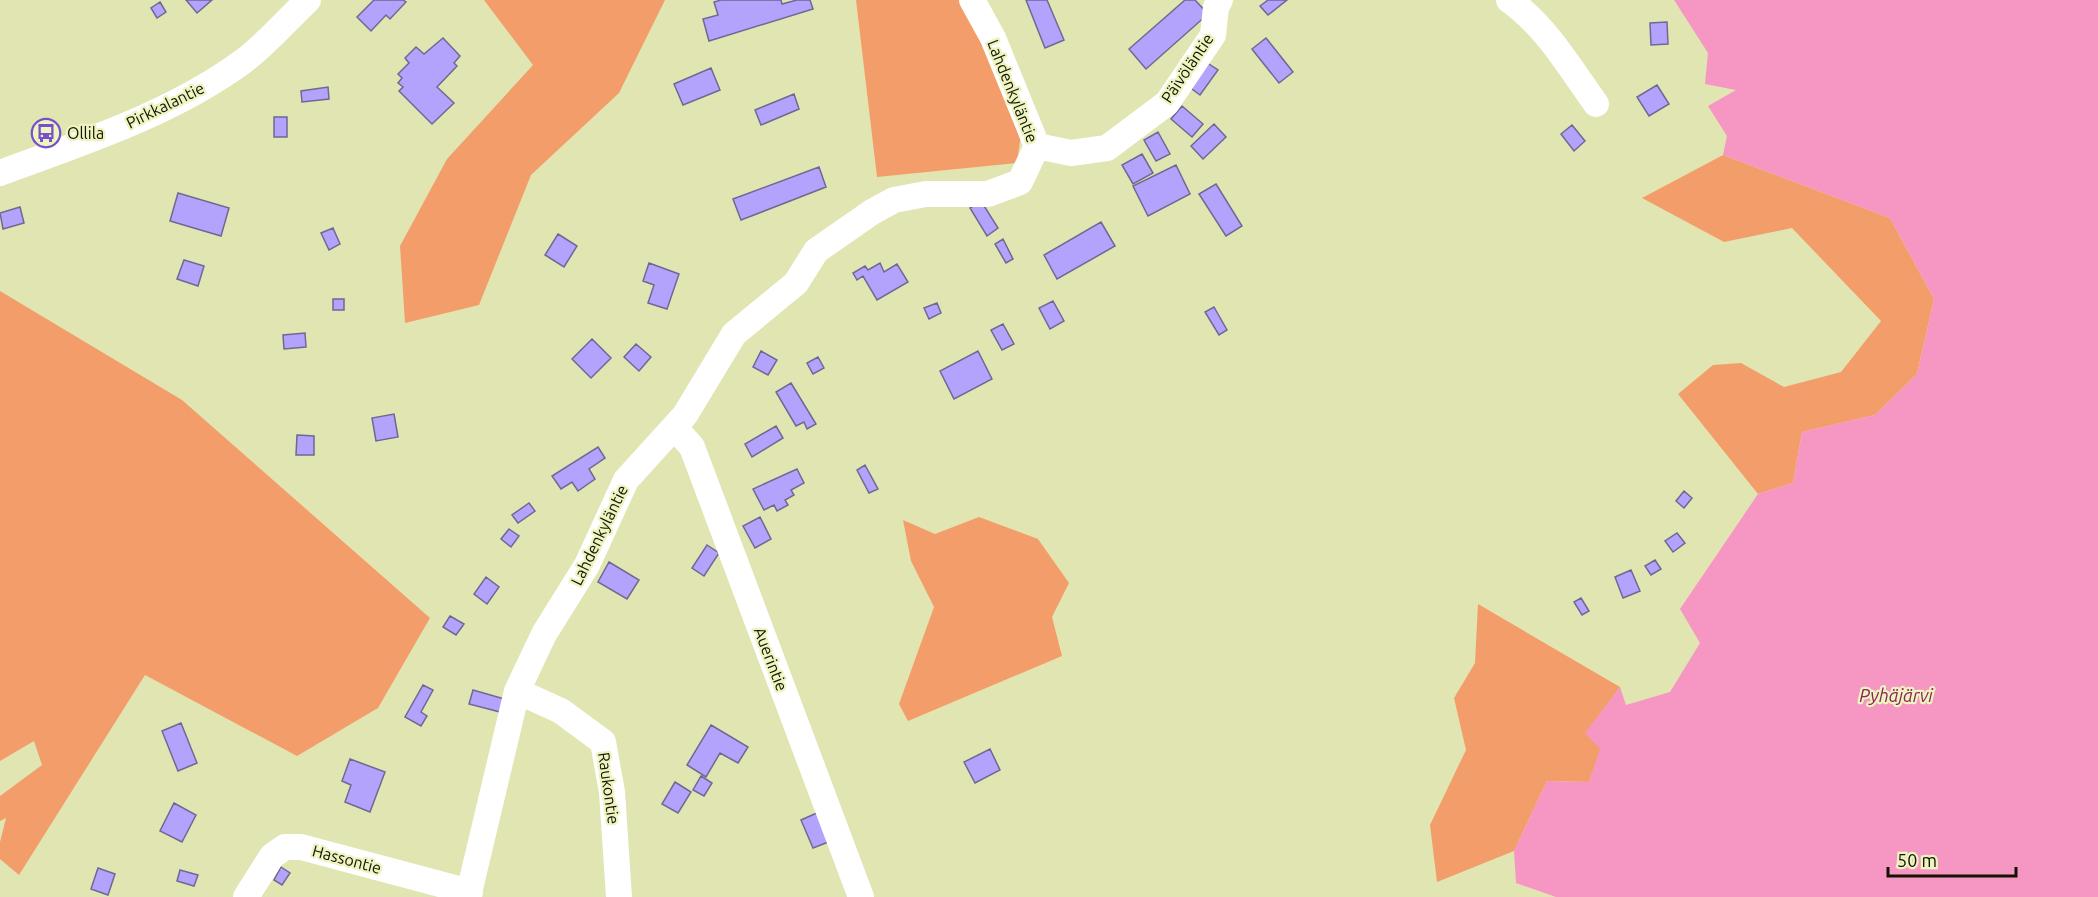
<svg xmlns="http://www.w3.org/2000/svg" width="2098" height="897" viewBox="0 0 2098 897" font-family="Ubuntu,sans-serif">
<rect width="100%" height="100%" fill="#e1e5b2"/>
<path fill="#f39e6a" d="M484,0H665L619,93L531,175L479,305L405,323L400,246L447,159L533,65Z
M856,0H962L1021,134L1017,163L877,177Z
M1723,155L1890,218L1934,299L1917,374L1875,415L1802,432L1793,483L1758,494L1678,394L1713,365L1741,363L1784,387L1841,372L1881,321L1792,228L1724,242L1642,198Z
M0,291L182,400L430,618L378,708L297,756L145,675L19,875L0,859V842L6,818L0,821V796L42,765L34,741L0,761Z
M979,517L1038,539L1069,583L1052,617L1062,656L908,721L899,704L934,607L911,561L903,520L935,534Z
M1478,604L1620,687L1586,733L1601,749L1589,782L1547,781L1514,851L1437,882L1430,825L1466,750L1454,698L1475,663Z"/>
<path fill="#f696c2" d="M1674,0H2098V897H1556L1516,883L1514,851L1547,781L1589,782L1600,749L1585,733L1620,687L1626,705L1670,692L1700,643L1680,609L1758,494L1793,483L1802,432L1875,415L1917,374L1934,299L1890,218L1723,155L1727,136L1708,106L1736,90L1705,84L1708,53Z"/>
<path fill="#b4a3fc" stroke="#6f6893" stroke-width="1.5" d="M186,0H212L197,13Z
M374,0H403L406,2L390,19L386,15L371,31L357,17Z
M721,0H781L782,4L797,0H810L813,9L709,41L703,19L718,15L714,2Z
M1026,0H1047L1064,40L1045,48Z
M1185,0H1195L1208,14L1146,69L1129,49Z
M1268,0H1287L1268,15L1260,6Z
M160,2L166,12L157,18L151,8Z
M1667,22L1668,44L1651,45L1650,23Z
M443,38L460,56L454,63L457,66L437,87L454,103L432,124L399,91L403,87L398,83L402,78L398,74L409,63L405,58L416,47L424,54Z
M1266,38L1293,72L1279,83L1252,49Z
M1206,62L1218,70L1200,95L1188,86Z
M711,68L720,90L683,105L674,84Z
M1657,85L1669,104L1649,116L1637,97Z
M328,87L329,99L302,102L301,91Z
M794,94L799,109L761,125L755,110Z
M1182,106L1203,124L1192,137L1171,119Z
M274,117H287V137H274Z
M1214,124L1226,137L1203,159L1191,146Z
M1572,125L1585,141L1574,151L1561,134Z
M1158,132L1170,154L1156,161L1144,140Z
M1142,154L1153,173L1133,184L1122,165Z
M1176,165L1190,194L1148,216L1133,186Z
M819,167L826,187L741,220L733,199Z
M1216,184L1242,226L1226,236L1199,194Z
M178,193L229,208L221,236L170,221Z
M981,201L998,228L987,236L970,208Z
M20,207L24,223L3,229L0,213Z
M1101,222L1115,246L1057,279L1044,255Z
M333,228L340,244L329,250L321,233Z
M558,234L577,246L564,267L545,255Z
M1003,239L1013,259L1006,263L995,244Z
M184,260L204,266L198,286L177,279Z
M649,263L679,274L667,309L648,303L654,285L643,281Z
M880,263L884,272L897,264L908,282L877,300L863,276L857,280L853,273L865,266L868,270Z
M333,299H344V310H333Z
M1053,301L1064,321L1050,329L1039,308Z
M937,303L941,313L929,319L924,308Z
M1214,307L1227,330L1219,335L1205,312Z
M1003,324L1014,344L1002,350L991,330Z
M305,333L306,347L284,349L283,335Z
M592,339L611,358L591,378L572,359Z
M636,344L651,357L639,371L624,357Z
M761,351L777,360L768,375L753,367Z
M978,351L992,379L954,399L940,371Z
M818,357L824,368L813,374L807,363Z
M791,383L816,424L807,429L804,422L796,426L776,392Z
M394,414L398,437L376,441L372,418Z
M776,426L783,438L752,457L745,444Z
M297,435L314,436V455H296Z
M598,447L605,458L589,469L595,479L578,491L572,482L561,489L552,476Z
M865,465L878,489L869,493L857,470Z
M797,469L804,483L791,490L794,495L785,500L788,505L777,511L774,505L764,510L753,489Z
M1684,491L1692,498L1684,508L1676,501Z
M529,503L535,511L518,523L512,515Z
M760,517L771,539L755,548L743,526Z
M509,529L519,536L511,547L501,539Z
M1677,533L1685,543L1673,552L1665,541Z
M707,545L719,553L704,576L692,568Z
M1655,560L1661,569L1651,575L1645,566Z
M609,562L639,580L627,599L598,582Z
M1631,570L1640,591L1623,598L1615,577Z
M486,577L499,587L487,604L474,594Z
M1581,598L1589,611L1582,615L1574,602Z
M450,616L464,624L456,635L443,627Z
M423,685L433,690L421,712L427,716L421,726L405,717Z
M473,690L508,700L504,713L469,704Z
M181,723L197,763L178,771L162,731Z
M711,725L748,747L738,763L720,753L706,777L687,765Z
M990,749L1000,770L975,783L964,762Z
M350,759L385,772L370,812L345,802L351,785L342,781Z
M701,776L712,783L704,796L693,790Z
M675,782L691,792L678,813L662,804Z
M174,803L196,815L182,842L160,831Z
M819,812L831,841L813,848L801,820Z
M281,867L290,873L282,885L274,880Z
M98,868L115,874L108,895L91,889Z
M180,870L198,875L194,886L177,881Z"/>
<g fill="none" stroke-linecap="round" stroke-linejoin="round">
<path stroke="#fff" stroke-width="26" d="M1509,0C1546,26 1570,68 1596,104
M1037,146L1071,153L1107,148L1167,103L1213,35L1216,7L1220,0
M0,173C84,142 172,114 245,60C267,43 287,20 308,0
M674,427L692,447L861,897
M517,691L561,711L603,742L612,792L619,897
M246,897L272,856L285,847H301L470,892
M468,897L517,691L544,634L587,565L626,480L685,415L734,334L796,283L816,251L872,212L894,200L926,194H988L1020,182L1037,146L993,38L972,0"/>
</g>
<defs>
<g id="bus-ring" transform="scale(1.5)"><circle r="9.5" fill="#eef3bf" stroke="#7352cc" stroke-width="1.5"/><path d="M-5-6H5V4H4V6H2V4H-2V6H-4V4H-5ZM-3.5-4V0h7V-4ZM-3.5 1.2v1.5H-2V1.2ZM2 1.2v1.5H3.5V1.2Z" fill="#7352cc"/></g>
</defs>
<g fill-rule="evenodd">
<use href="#bus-ring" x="46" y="133"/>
</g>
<g text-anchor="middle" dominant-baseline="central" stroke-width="4.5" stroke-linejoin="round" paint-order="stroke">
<g font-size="16" fill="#121302" stroke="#eef3bf">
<text transform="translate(1187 68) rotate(-56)">Päivöläntie</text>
<text transform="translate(1013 91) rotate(68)">Lahdenkyläntie</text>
<text transform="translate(165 105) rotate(-26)">Pirkkalantie</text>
<text transform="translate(599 535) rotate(-64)">Lahdenkyläntie</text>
<text transform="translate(771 659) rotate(69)">Auerintie</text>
<text transform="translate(609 788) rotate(82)">Raukontie</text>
<text transform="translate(347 859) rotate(15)">Hassontie</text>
</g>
<g font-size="16" fill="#121302" stroke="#eef3bf" text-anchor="start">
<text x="67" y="133">Ollila</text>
</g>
<g font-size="18" font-style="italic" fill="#8c235c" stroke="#eef3bf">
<text x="1896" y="695">Pyhäjärvi</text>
</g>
</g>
<path d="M1888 867v9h128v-9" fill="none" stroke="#121302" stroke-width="3"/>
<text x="1897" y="867" font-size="18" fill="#121302" stroke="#eef3bf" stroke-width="4.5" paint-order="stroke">50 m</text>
</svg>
